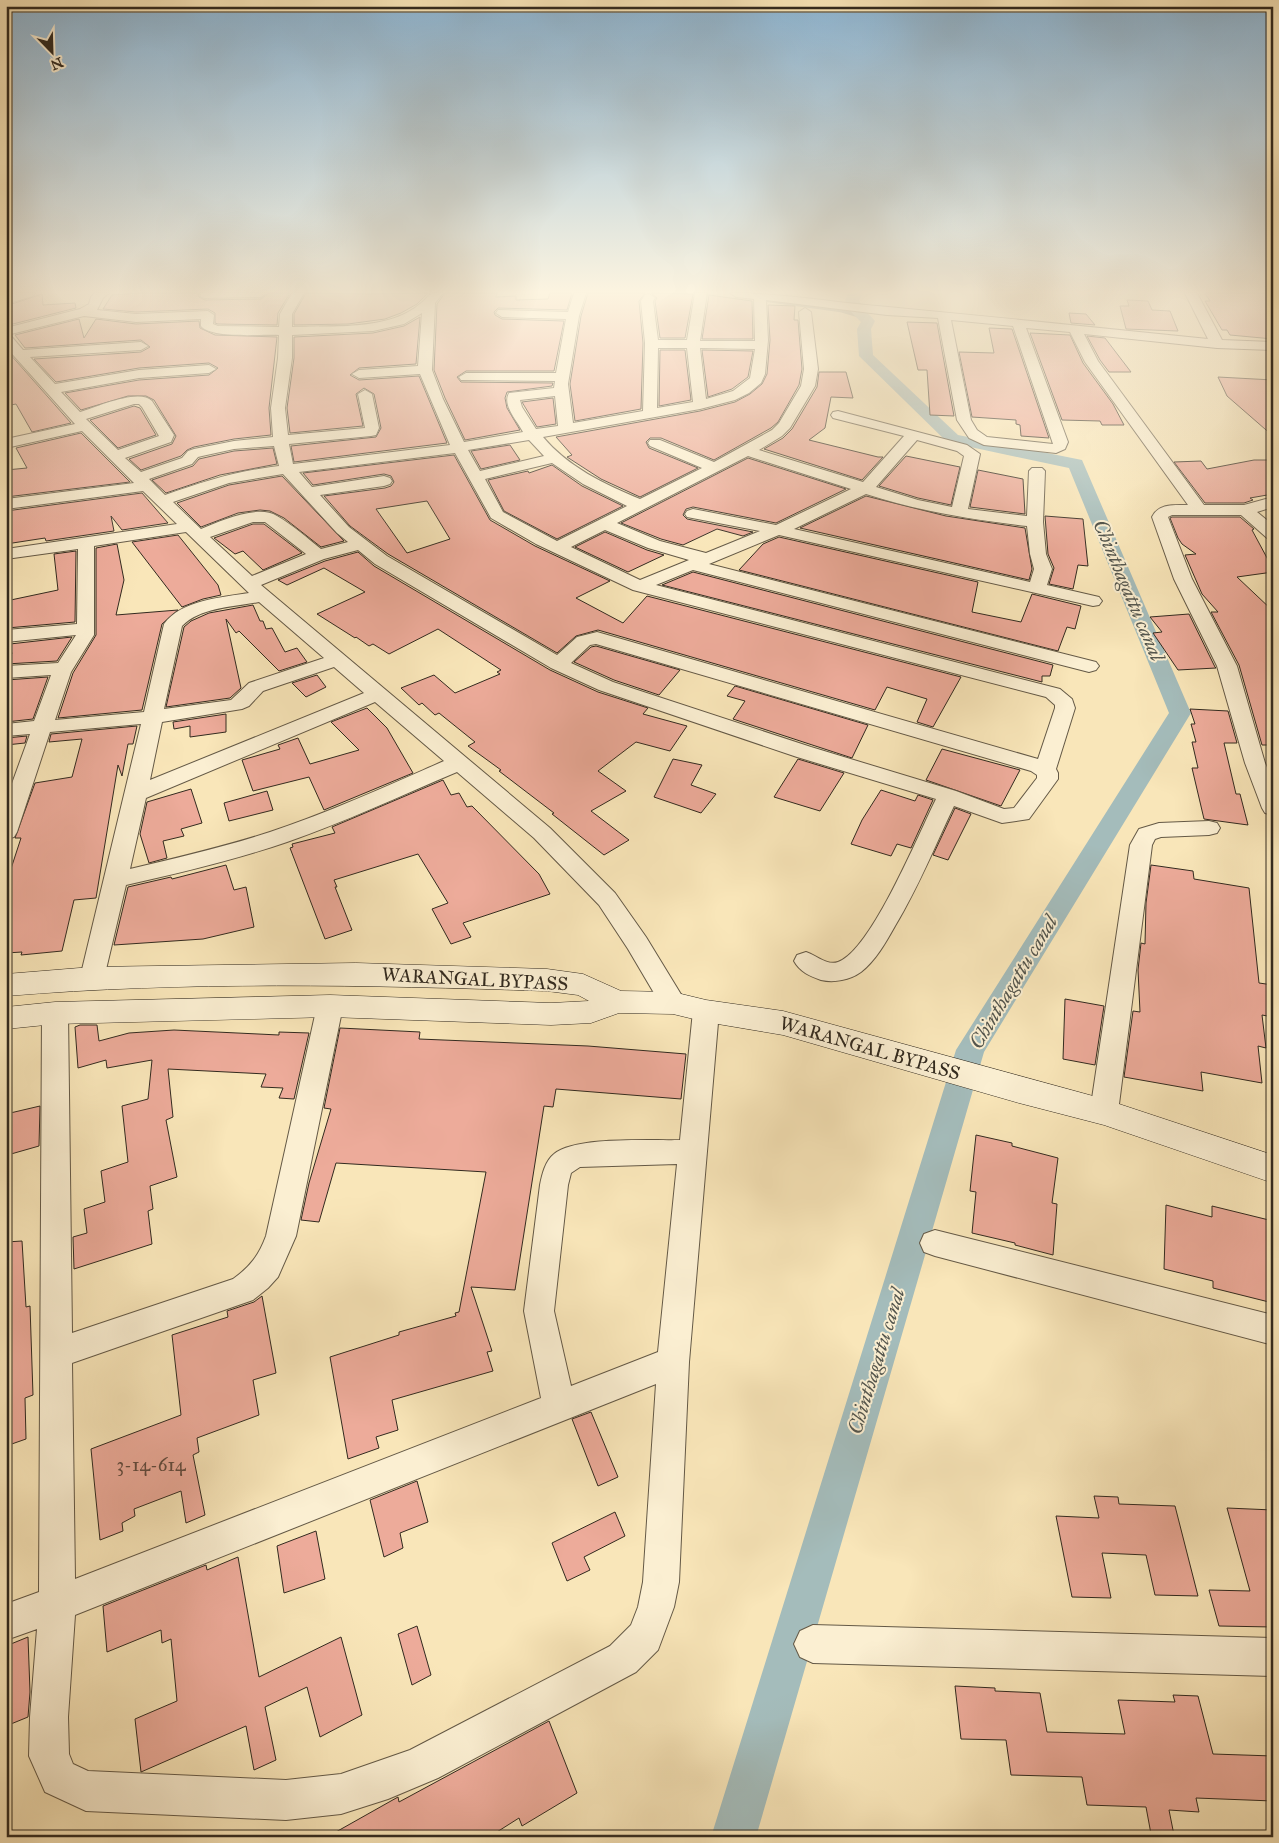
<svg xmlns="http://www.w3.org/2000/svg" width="1279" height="1843" viewBox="0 0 1279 1843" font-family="'IM FELL Great Primer',serif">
<rect width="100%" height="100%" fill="#f9e6b9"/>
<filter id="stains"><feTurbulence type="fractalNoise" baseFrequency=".004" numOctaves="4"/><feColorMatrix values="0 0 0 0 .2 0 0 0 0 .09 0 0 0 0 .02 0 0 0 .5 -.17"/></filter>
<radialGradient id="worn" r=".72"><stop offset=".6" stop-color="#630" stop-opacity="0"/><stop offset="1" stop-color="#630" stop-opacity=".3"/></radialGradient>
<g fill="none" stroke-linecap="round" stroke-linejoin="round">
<path stroke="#76827d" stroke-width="4.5" d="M768,300L841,310L865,317"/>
<path fill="#a4bcbb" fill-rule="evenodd" d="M849,293H863L859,300L863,308L875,321L871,329L873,355L958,435L1082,460L1191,713L984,1052L756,1837H711L956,1050L1169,713L1069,468L947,442L859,356L857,329L861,322L852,313L845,300Z"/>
</g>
<path fill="#edab9a" stroke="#322a1f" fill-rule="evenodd" d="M141,293H198L199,297L205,300L261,299L269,293H290L278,313L277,325L218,324L215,323V313L208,309L136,312L103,309L112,295Z
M306,293L368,294L428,293L417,304L401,313L385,319L348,324L294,325V314Z
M445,293H497L496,297L516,296V300L548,299L550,293H572L567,310L498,308L494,312L495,315L502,319L564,321L554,371H466L457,377L461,382L553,383L552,386L507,392L505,398L507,408L520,430L465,440L445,398L434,370L437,304Z
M588,293H645L639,301L643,343L641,409L575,421L570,384L581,316Z
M651,293L693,294L685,338H660L655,301L657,298Z
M1205,293H1273V339L1230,335L1227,330H1222L1205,301H1210Z
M42,294L43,305L75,303L76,308L9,325L6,322V306Z
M709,295L752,301L753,339H702Z
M1127,300L1148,301L1152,310L1170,311L1178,331L1126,329L1120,306H1129Z
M768,305L795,306L794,320H798L802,369L799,385L778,422L771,428L714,460L661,438H650L646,442L649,448L698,468L640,497L601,479L567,457L572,455L556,437L700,411L735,402L750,394L762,384L767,374L770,340Z
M1069,313L1086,314L1095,325L1071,323Z
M420,317L416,364L359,368L350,375L359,380L419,376L447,443L294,462L291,446L376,437L381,428L374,394L364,388L356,394L363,426L290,433L287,408L294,358V337L373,333L404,326Z
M79,319L84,338L96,319L136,324L199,321L200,328L215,335L277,337L269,408L271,435L234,439L194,447L187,450L181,456L141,470L129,459L172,444L176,436L154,400L146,396H128L81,410L65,393L139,380L209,375L218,368L209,363L139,368L56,382L34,359L141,352L150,347L141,340L25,348L15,335Z
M907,322L937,323L954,416L930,415L927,370H918Z
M989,328L1012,329L1049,438L1021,436L1020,425L1016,424V420L972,417L959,352L994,353Z
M1030,333L1070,335L1083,363L1113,404L1124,425H1102L1100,421L1062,420Z
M1087,336L1105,338L1131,372H1109L1100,360Z
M660,350H685L691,400L659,406Z
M702,350L753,351L748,377L732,389L708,397Z
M9,353L71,423L32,432L16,404L6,406V354Z
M819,372H846L853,398L831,397L825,428L809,440L878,457H883L862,480L764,449L783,438L792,429L817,387Z
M1218,377L1273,380V436L1227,396Z
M553,398L556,424L537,427L522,402Z
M134,406L140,408L156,435L118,448L90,420Z
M81,433L130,482L6,497V470L27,468L16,448Z
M510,445L520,460L481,469L471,451Z
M273,448L277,464L220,475L166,493L152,480L193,466L199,459L234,451Z
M454,455L490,520L535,546L610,581L576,598L623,623L647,596L961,677L933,727L917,722L927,699L887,687L875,710L598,630L576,636L557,653L388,554L350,526L324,496L385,488L391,486L394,482L391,476L384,474L313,485L303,473ZM427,501L450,539L407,553L376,509Z
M906,456L960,467L951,505L918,498L879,486Z
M748,458L846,489L776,523L693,507L686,509L683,515L687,519L753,532L743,536L717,529L683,545L661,539L621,523Z
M1254,460H1273V494L1250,498L1253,500L1244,503H1205L1174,462L1201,461L1207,469Z
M552,465L582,486L623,506L557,539L504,511L488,480L528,471L529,473Z
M978,470L1023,479L1025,514L970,507Z
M282,476L344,541L321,547L284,518L270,511L260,510L238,513L201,527L177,503L229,485Z
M142,493L168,523L122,530L111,516L114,531L46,541L45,538L6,544V511Z
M866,496L946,516L1025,528L1032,569L1029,580L800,528Z
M1045,516L1083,519L1088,566L1078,565L1073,589L1049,584L1054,568L1048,554Z
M1172,517H1240L1254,529L1252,530L1273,569V572L1237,577L1273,611V749L1270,745H1262L1239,665L1211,612H1218L1202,594L1185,555L1196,554L1182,544L1178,538L1170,518Z
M253,524H264L302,553L263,570L243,551L235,554L214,538Z
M605,532L647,550L664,555L628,572L575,547Z
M178,535L218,585L221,595L203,599L182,607L132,542Z
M779,537L978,582L972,612L1021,622L1032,594L1081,606L1075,629L1067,627L1058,651L739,570L763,544Z
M117,544L124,580L116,615L178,610L162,624L142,710L58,718L73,673L96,635V548Z
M76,551L75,622L7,628L6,601L58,590L54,554Z
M358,552L374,566L550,670L598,692L648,708L643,714L687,726L670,751L636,742L598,771L626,791L591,811L629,840L604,855L552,814L554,813L499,771L501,770L468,746L475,742L439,713L435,715L422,703L419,705L401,688L434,675L455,693L500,674L497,672L501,670L438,629L389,654L373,644L369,646L356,637L355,638L317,614L365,592L324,568L287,585L278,580L325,561Z
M693,572L1053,665L1050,676H1042V682L662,585Z
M253,605L260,621H263L266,629L272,628L285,652L297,648L307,662L279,671L239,631L236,633L226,619L241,688L230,698L166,707L184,627L191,621L209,613Z
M1189,614L1215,667L1216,668L1178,670L1153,633L1162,632L1150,617Z
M72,637L57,661L6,664V655L12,654L10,644Z
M596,646L680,670L659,695L614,680L574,662L591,647Z
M317,675L326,687L306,697L292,683Z
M48,677L33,719L6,722V680Z
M735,686L868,725L852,758L733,719L745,701L727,696Z
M367,708L387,728L413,773L324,810L309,777L253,791L242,760L280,749L278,745L298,738L310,764L359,750L331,722Z
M1190,709L1228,711L1237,743H1224L1236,794H1240L1248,825L1204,819L1192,768H1198L1192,742H1196L1191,724H1195Z
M226,714V732L190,737V726L174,729L173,722Z
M137,726L133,744H128L122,776L118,765L96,898L74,900L62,951L21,955L22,952L6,953V884L21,838H15L35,783L72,777L82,739L49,742L51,734Z
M27,736L25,743L6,745V738Z
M942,749L1020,770L1001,806L926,780Z
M673,759L702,765L691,785L716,794L701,813L654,797Z
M798,759L844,773L820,811L774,797Z
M443,780L451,795L459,793L467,807L472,806L539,874L550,894L463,923L471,937L451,944L432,909L448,903L418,854L334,880L337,887H335L352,930L325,939L290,848L293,847L292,844L335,833L332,827Z
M191,789L202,823L181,829L184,836L163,841L167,858L149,863L140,834L147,802Z
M881,790L915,801L918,795L933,800L911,848L897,844L891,856L851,844L862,820Z
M267,791L273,810L229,821L224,803Z
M955,808L971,814L948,860L933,855Z
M226,865L234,890L246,887L254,927L203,939L114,945L128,887L171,877L172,879Z
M1151,865L1193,871L1194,879L1249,888L1259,983L1273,985V1017L1262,1015L1266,1048L1258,1046L1262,1083L1201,1072L1203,1091L1124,1077L1133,1011L1140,1012L1138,970L1141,943L1145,944L1146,903Z
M1065,999L1104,1006L1095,1065L1063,1059Z
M80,1025H97L99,1041L129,1033L174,1030L279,1035V1032L309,1033L294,1099L279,1098L283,1088L261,1087L266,1074L168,1069L173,1117L166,1120L177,1177L150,1186L153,1209L148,1211L152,1244L74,1269L73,1237L87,1233L84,1209L105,1202L101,1171L128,1162L122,1106L148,1099L152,1060L107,1068L106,1060L78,1068L75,1027Z
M340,1028L420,1032L419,1039L588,1046L686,1054L681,1099L556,1089L553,1107L544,1106L515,1290L471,1287L492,1351L487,1352L493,1371L392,1400L398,1430L376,1437L379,1448L348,1459L330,1357L399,1335V1332L456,1316L455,1313L459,1312L486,1172L336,1163L319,1222L301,1220L309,1183L331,1109L324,1108Z
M40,1106L39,1146L11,1154V1141L6,1142V1114Z
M976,1135L1012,1143V1146L1058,1158L1052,1203L1057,1204L1053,1255L1015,1245V1243L972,1233L976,1192L970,1191Z
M1166,1205L1212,1217V1206L1273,1221V1303L1213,1288V1281L1164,1269Z
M22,1241L26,1307L30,1306L33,1395L25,1398L26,1439L6,1446V1242Z
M262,1296L276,1373L253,1380L259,1415L197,1438L199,1452L193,1455L205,1515L186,1523L181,1491L134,1509L135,1516L122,1523L123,1531L100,1540L91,1449L181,1415L172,1335L228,1317L227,1311L254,1302Z
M591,1412L618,1477L598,1486L572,1419Z
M417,1481L428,1522L400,1533L403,1548L384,1557L370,1500Z
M1094,1496L1118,1497L1119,1504L1175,1506L1198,1596L1155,1595L1146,1555L1102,1553L1111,1598L1072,1597L1056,1516L1099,1518Z
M1227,1508L1273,1510V1627L1219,1626L1209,1590L1250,1591Z
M615,1512L625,1536L584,1557L590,1570L567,1581L552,1543Z
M316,1531L325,1579L284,1593L277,1546Z
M238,1557L259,1677L341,1637L362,1715L320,1737L307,1687L265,1707L276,1760L254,1770L246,1726L141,1772L135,1719L177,1701L171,1639L162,1643L161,1630L107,1652L103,1606L206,1565L207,1570Z
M417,1626L431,1675L412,1685L398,1634Z
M28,1637L30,1692L28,1717L6,1726V1646Z
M955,1686L995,1688V1691L1040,1693L1047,1732L1125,1734L1118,1700L1175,1702L1173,1695L1198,1696L1213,1754L1273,1756V1801L1196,1798L1199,1812L1169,1810L1174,1835L1151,1834L1146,1807L1087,1805L1082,1777L1011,1775L1006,1740L961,1739Z
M549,1721L577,1793L522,1826L519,1818L489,1837H327L398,1797L399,1802Z"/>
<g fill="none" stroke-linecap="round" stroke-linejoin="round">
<g stroke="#645946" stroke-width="2">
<path id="minor" d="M16,293H35L33,296L6,304V296Z
M95,293H109L103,298L97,310L136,314L208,311L214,315L213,324L218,326L279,327L280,314L292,293H304L292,314V327C338,325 399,333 431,293H443L435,303L432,370L443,399L464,442L523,432C517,421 502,405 509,393L554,388L555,381L461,380L459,377L466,373H556L566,319L502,317L496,313L498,310L568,312L574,293H586L579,316L568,384L573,423L643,411L645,343L641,301L645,295L649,294L655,298L653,301L658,340H687L695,293H707L700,341H755L754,299L736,297L730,293C783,293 835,303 888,307C995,317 1101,328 1208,339L1185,293H1197L1222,340L1273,342V350L1217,348L1084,334L1098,361L1204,505H1244L1273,497V507L1257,512L1273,525V539L1267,538L1241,515H1172L1168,517L1192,579L1237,666L1265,763L1273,781V815L1265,813L1262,808L1245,763L1217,666L1174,579L1152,517C1159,503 1174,505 1188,505L1085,362L1070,332L1026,328L1068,442L1065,449L1056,453L984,445L969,438L957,420L938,318L887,315L766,300L768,340L765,374L761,383L749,393L735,400L700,409L543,437C568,467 604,484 640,499L702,468L650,446L648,443L650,440H660L714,462L772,430L779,423L801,386L804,369L799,312L805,308L811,312L818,369L815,386L790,428L782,436L759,450L863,482L904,436L833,418L831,415L833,412L838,411L967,445L980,454L968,509L1027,516L1029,471L1032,468H1042L1045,471L1043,522L1046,554L1052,569L1047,585L1099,597L1102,601L1099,605L1093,606L779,535L709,564L1096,662L1099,666L1096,670L1089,672L693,570L656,585L1060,689L1072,699L1075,708L1056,769L1058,773V779L1029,819L1002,823L954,806C935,846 918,888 895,926C886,942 876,960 861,972C850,980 834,983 821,980C810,976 800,972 794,961L797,955L806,952C816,955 827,966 838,962C871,951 919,833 936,799L797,757L599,690L551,668L375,564L358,550L324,559L261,585L550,828L615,893L646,937L682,996L686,1003L682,1010L673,1013L664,1010L628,949L599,905L534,838L457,772C400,796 345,822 287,842C235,860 180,873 126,885L104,978L101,985L92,987L83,985L80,978L141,724L50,732L17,832L14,837L6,839V800L30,734L6,736V724L34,721L51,675L6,678V666L58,663L76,635L6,642V630L77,624L78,549L6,559V549L177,524L143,491L6,509V499L134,483L82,431L6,448V439L75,424L6,347V328L80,309L89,304L91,297ZM422,313L418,366L359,370L352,374L359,378L420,374L450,445L293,464L289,444L371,436L376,435L379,428L372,394L365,390L358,394L365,428L288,435L285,408L292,358V335L373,331L404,324ZM84,316L136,322L201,319V326C212,339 261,334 279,335L278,358L271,408L273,437L234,441L194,449L188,451L182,458L141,472L125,458L171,442L174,435L152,401C139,388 97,407 80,412L61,392L139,378L209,373L216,369L209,365L139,370L55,384L30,357L141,350L148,346L141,342L23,350L11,336L7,335ZM951,320L1013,326L1053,444L987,437L977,430L971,420ZM658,348H687L693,402L657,408ZM700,348L755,349L750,378L733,391L706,399ZM555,396L558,426L536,429L522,407L520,400ZM134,404H139L142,407L159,436L118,450L86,419ZM529,440L544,456L480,471L468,450ZM917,440L957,451L964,456L952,507L918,500L876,487ZM274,446L279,466C236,471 205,481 165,495L149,479L192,464L198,457L202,456L234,449ZM455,453L491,518L536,544L633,590L1046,697L1055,705V708L1038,759L597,632L577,637L557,655L387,556L349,527L320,495L384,486L390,484L392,481L390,478L384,476L312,487L299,472ZM748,456L851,489L776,525L693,509L687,511L685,514L687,517L760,531L706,553L660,541L617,523ZM552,463L583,484L627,506L557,541L503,512L485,479ZM283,474L337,533L348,542L321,549C307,538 293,525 277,516C258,504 220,521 201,529L173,502L229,483ZM866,494C923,512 969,519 1027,526L1030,554L1034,569L1030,582L794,529ZM253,522H265L306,554L252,576L210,537ZM605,530L648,548L689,560L640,580L571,547ZM186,532L249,593C223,597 181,600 164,624L144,712L55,720L71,672L94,635V546ZM259,602L324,658L249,683L231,700L164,709L182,626C201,607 234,607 259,602ZM596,644L1031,771L1037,775V778L1014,808L1004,809L956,791L811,747L613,682L571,663L590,645ZM334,667L364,693L150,780L162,722L242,709L249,706L263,691ZM375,702L444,761C387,786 330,812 270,832C224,847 177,858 130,869L146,798Z
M200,293H267L261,297L205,298L201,297Z
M1209,821L1217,823L1220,828L1217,833L1209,835L1161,837L1155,839L1152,845L1118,1112L1114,1120L1104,1123L1094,1120L1090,1112L1130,845L1139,829L1159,823Z
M330,996L339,999L343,1006L296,1236L278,1277L268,1288L253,1300L72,1363L75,1579L541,1398L524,1311L540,1185C542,1175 545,1161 554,1154C576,1136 651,1141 680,1140L693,1011L697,1004L706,1001L715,1004L719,1011L689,1362L679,1582L674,1607L658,1650L636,1672L438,1778L388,1799L341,1814L286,1820L86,1811L45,1792L29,1756L30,1717L37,1629L6,1640V1604L39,1592L42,1013L46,1006L55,1003L64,1006L68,1013L72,1333L233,1279C250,1267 259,1255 266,1236L317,1006L321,999ZM677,1164L658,1352L571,1386L554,1311L568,1185L571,1173L580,1167ZM656,1384L643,1582L638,1607L631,1625L610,1646L410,1750L341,1774L286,1780L88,1771L73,1764L69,1754L68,1717L75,1615Z
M935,1230L1273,1315V1345L935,1256L924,1252L920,1243L924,1234Z
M813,1625L1273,1638V1676L813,1663L800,1657L794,1644L800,1631Z"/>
</g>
<g stroke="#322a1f" stroke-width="1">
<path id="secondary" d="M356,963L547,969L583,974L621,991L673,992L706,1000L783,1011L1104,1099L1273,1155V1183L1104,1125L1019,1103L783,1035L706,1022L673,1014L619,1013L591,1023L551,1025L330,1017L55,1024L6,1029V1007L55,1002L330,995L551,1003L589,1001L578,995L547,991C367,985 186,981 6,996V974L92,967Z"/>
</g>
<use href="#minor" fill="#fbefd2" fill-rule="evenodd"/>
<use href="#secondary" fill="#fbefd2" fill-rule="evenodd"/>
</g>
<linearGradient id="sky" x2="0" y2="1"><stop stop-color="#8db7d6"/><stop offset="0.53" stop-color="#fcf4e0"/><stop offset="1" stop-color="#fcf4e0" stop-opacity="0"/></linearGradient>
<rect width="1279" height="551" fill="url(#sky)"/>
<g text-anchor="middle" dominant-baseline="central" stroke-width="4" stroke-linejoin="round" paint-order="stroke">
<g font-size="19" fill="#322a1f" stroke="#fbefd2">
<text transform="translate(475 979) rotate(3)">WARANGAL BYPASS</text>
<text transform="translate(870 1048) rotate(16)">WARANGAL BYPASS</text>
</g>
<g font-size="19" fill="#614a3e">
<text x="151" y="1464">3-14-614</text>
</g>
<g font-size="20" font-style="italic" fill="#54564e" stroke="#fbefd2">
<text transform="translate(1129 590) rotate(67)">Chinthagattu canal</text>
<text transform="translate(1013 982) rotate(-59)">Chinthagattu canal</text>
<text transform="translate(876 1361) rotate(-73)">Chinthagattu canal</text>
</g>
</g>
<rect width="1279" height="1843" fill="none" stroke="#f9e6b9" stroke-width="25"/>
<rect x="8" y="8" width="1264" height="1828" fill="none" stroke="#322a1f" stroke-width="2.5"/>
<rect x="12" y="12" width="1254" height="1818" fill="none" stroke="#322a1f"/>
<g transform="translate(52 52) rotate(157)" stroke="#fbefd2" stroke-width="4" paint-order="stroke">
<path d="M0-4L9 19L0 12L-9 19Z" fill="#322a1f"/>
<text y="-8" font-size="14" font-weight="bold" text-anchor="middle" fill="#322a1f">N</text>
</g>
<rect width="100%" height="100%" filter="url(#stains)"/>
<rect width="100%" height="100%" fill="url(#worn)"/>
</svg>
